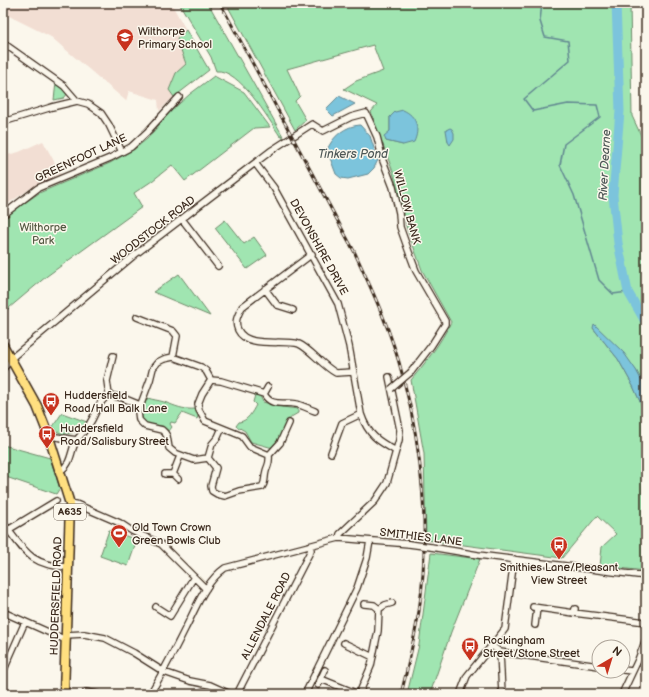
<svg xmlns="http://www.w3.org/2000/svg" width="649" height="697" viewBox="0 0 649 697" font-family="'Balsamiq Sans',sans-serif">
<rect width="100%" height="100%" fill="#fbf7ec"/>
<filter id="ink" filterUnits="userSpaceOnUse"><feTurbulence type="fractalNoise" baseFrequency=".025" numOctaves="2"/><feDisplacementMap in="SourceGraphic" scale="8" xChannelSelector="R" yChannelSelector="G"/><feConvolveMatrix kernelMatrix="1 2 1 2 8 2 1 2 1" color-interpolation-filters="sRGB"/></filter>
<g filter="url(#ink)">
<path fill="#f2ded3" d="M3,3H171L186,30L177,39L186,65L169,90L174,97L159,111L158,100L129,91L126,101L51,37L3,13Z
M43,141L61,174L31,188L3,207V156L19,152Z"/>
<path fill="#a0e5b1" stroke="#6e8868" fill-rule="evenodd" d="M179,3H208L284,138L280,136C269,120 239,68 216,71L211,57Z
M226,3H630L632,116L646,146V389L636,370L593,328L618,359L633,386L646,415V571L600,566L602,547L616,534L597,516L562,558L426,540L424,454L411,380C427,361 440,344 451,322L422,270L406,226L404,213L393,172L371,112L377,105L344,89L356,81L383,71L373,45L287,69L300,96L295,101L306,120L295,130ZM390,117L403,145L386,141L390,131Z
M186,30L209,70L174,97L169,90L176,73L186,64L177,39Z
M214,76L244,92L270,127L254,128L185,181L172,165L152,181L134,193L142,207L47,276L3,313V218L39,193L110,163L133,150L147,139L171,111L190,94Z
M56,82L68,93L64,98L54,100Z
M225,220L244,244L254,237L267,255L247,269L215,228Z
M179,274L210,316L153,292Z
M255,395L260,396L263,402L282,407L298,409V413C282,420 284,436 273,448L251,442L245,431L236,426L239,422C248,421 252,412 256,405L253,402Z
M148,398C153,400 158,400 164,402C176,406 182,410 196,409L199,414L197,419L182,413L175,423L171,422L170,424L172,427L169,431L163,426L147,424C138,416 142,407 148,398Z
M62,413L87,422C77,433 65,439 52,428Z
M3,445L50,458L60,488L56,494L3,476Z
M109,530L137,540L128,566L100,556Z
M431,553L480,559L451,632L430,694H407L419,645Z"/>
<path fill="#7bc4dc" stroke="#618690" d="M339,96L355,104L333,116L326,109Z
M403,110C417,116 420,129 414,142L403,145L386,141L384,136L390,131V117L395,112Z
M360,125L370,136L378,160L374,168L368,174L348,179L341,178L336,174L327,150C333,136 345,126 360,125Z
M450,128L452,129L454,133V139L450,145L448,142L446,130Z
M594,324L624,353L636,370L646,389V415L633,386L618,359L593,328Z"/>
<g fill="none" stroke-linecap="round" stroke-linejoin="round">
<path stroke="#618690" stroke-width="1.5" d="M542,3L540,21L545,37L568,41L570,60L524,99L533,111L568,104L597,105L600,117L564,144L560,165L574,195L599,280L613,294L628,292"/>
<path stroke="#7bc4dc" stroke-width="9" d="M616,3L620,111L613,195L618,243L628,292L646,323"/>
<g stroke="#3b2a1e" stroke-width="8">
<path id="minor" d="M3,45H6L64,86L77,101
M3,122L52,107L77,101L88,104L101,113L109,125L122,152
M255,163L274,188L338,304L349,346L361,414C368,435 378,441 396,451
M3,215L38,188L110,158L131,147L147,132L179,97
M182,219L218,266
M312,254L242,307C238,315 234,321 238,330C247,349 283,339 299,344C309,348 324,367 336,373L353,372
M265,289L277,305L293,310
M137,317L173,331L177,336L173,357
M3,369L14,356L137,253L272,150L312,124L323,131L351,117L366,113L377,137L383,161L393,187L399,213L400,227L410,255L416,271L445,321V324L431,346L411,372
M211,380L221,381L264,394
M268,387L264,394C272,408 284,401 296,404C302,405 309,409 315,411
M109,395L107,381L113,356
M48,434L56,437L77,440
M331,453L342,423L361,414
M269,455L280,443L289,423
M208,458L216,468L211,486L212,491L217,494L225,496L239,491L262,487C266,482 264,478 266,471C268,464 270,464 269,455L250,447L242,436L205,421L199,410L198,404L202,394L211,380
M208,458L194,460L175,453L169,448L167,436L165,433L162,430L145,426L139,420L138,412L150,380L153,368L158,362L164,359L173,357L201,367L206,371L211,380
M208,458L212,444L218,437L222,428
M60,471C72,464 70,452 76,441C80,435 86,430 90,423C97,412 97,403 109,395L123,398L140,405
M165,474H173
M178,479L173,474L180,456
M70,504H76L120,523L132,531L161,544L206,589
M3,523C24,550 30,566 68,567
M3,533L56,501
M339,538L340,534L375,501L387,483L399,440L400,430L389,377
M431,547L478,555L646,576
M156,607L170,616L194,577
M533,607L574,613
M379,609L385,605L392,603
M575,609L574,613L646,622
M3,612L66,640
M535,625L537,608
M66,635L84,634L105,638L134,653L164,672L190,681L210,685L230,694
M344,643L373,657
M492,646L500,652L599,666
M500,652L502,694
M623,670L632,671
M3,672L25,622
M321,679L358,694
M318,685L325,670
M86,694V692L97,694
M150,694C163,673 174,651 185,629C196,608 205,582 225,568L339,538L409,544
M237,694L311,550L310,546
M305,694L357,588L367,558L370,541
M359,694L371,666L378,631L379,609L374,605L364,604
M460,694L467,676L505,629L514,559
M622,694L638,660L646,639"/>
</g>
<g stroke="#3b2a1e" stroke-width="11">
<path id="highway" d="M3,345L37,406L48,434L70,504L64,694"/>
</g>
<use href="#minor" stroke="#fbf7ec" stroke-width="5.5"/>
<use href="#highway" stroke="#ffdf80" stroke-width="8"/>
<g stroke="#3b2a1e" stroke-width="3">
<path id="rail" d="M220,3L354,251C373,292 392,333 403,377C423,451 430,536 419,611C414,639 408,667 401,694"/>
</g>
<use href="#rail" stroke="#fbf7ec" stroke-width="1.5" stroke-dasharray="4.5" stroke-linecap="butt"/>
<g stroke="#3b2a1e" stroke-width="8" stroke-linecap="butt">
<path id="minor-bridge" d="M391,389L411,372
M409,544L431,547"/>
</g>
<use href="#minor-bridge" stroke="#fbf7ec" stroke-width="5.5"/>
</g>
</g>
<defs>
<g id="school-pin" transform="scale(0.9)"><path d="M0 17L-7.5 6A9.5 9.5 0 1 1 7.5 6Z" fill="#c8321e" stroke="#fbf7ec"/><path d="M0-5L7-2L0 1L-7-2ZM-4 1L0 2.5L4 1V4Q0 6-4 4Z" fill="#fff"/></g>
<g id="bus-pin" transform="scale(0.9)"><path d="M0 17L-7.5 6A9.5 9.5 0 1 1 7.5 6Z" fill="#c8321e" stroke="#fbf7ec"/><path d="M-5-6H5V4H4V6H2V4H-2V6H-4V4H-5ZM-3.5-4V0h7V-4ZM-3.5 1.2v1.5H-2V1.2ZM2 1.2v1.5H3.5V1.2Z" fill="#fff"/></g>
<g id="stadium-pin" transform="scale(0.9)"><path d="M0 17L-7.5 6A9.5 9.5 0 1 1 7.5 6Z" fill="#c8321e" stroke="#fbf7ec"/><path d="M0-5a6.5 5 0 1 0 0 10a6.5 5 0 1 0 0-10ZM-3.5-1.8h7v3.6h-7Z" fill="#fff"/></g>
</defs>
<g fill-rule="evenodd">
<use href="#school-pin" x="125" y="37"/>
<use href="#bus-pin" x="51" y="401"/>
<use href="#bus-pin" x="47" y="434"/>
<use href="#stadium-pin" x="119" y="533"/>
<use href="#bus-pin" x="559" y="545"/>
<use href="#bus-pin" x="470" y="646"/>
</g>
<g text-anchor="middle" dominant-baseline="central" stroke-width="3" stroke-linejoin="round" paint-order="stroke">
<rect fill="#fbf7ec" stroke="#75685c" stroke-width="1" x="54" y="504" width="32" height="16" rx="3"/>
<g font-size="10" font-weight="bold" fill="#3b2a1e">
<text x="70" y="512">A635</text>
</g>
<g font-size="11" fill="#3b2a1e" stroke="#fbf7ec" text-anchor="start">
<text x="138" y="31">Wilthorpe<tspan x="138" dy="13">Primary School</tspan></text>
<text x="64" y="395">Huddersfield<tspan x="64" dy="13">Road/Hall Balk Lane</tspan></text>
<text x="60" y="428">Huddersfield<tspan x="60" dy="13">Road/Salisbury Street</tspan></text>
<text x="132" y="527">Old Town Crown<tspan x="132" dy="13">Green Bowls Club</tspan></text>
<text x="559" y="567" text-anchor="middle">Smithies Lane/Pleasant<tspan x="559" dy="13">View Street</tspan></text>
<text x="483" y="640">Rockingham<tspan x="483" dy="13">Street/Stone Street</tspan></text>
</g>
<g font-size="11" fill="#3b2a1e" stroke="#fbf7ec">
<text transform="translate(81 158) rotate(-25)">GREENFOOT LANE</text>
<text transform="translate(407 207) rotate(75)">WILLOW BANK</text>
<text transform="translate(153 230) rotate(-38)">WOODSTOCK ROAD</text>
<text transform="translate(319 247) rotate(61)">DEVONSHIRE DRIVE</text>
<text transform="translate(421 537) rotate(7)">SMITHIES LANE</text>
<text transform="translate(56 596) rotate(-88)">HUDDERSFIELD ROAD</text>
<text transform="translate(266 616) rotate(-63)">ALLENDALE ROAD</text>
</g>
<g font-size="11" fill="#545943" stroke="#fbf7ec">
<text x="43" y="227">Wilthorpe<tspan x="43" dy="13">Park</tspan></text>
</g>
<g font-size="12" font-style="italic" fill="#4e5857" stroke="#fbf7ec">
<text x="353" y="154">Tinkers Pond</text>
<text transform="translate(605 165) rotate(-87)">River Dearne</text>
</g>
</g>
<rect width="649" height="697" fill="none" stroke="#fbf7ec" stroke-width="16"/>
<rect x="8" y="8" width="633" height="681" fill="none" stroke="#3b2a1e" stroke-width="1.5" filter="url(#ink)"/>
<g transform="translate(611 659) rotate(38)"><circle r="19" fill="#fbf7ec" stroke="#aea59a"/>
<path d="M0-3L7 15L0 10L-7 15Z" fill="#c8321e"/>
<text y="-6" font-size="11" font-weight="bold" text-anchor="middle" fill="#3b2a1e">N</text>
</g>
</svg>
